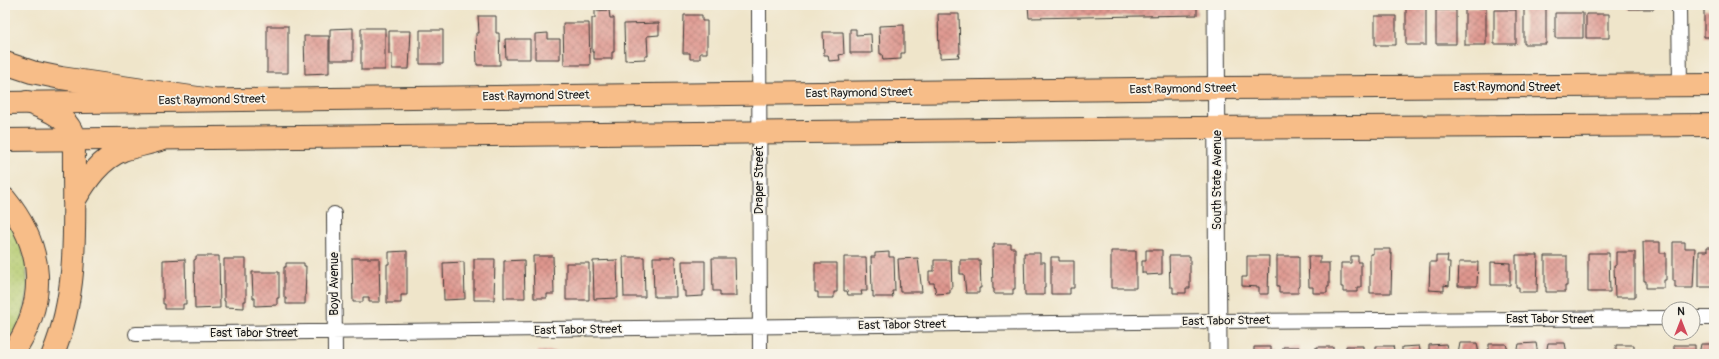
<svg xmlns="http://www.w3.org/2000/svg" width="1719" height="359" viewBox="0 0 1719 359" font-family="Pangolin,sans-serif">
<defs>
<pattern id="grass-dots" width="8" height="8" patternUnits="userSpaceOnUse"><rect width="8" height="8" fill="#b4ca6e"/><path d="M2 2h.1M6 6h.1" fill="none" stroke="#9aad5f" stroke-width="1.8" stroke-linecap="round"/></pattern>
<pattern id="building-cross-hatch" width="8" height="8" patternUnits="userSpaceOnUse"><rect width="8" height="8" fill="#df968e"/><path d="M0 0l8 8M0 8l8-8" fill="none" stroke="#b47a73"/></pattern>
</defs>
<rect width="100%" height="100%" fill="#f7f3e8"/>
<filter id="ink" filterUnits="userSpaceOnUse"><feTurbulence type="fractalNoise" baseFrequency=".025" numOctaves="2"/><feDisplacementMap in="SourceGraphic" scale="8" xChannelSelector="R" yChannelSelector="G"/><feConvolveMatrix kernelMatrix="1 2 1 2 8 2 1 2 1" color-interpolation-filters="sRGB"/></filter>
<filter id="wash" filterUnits="userSpaceOnUse"><feTurbulence type="fractalNoise" baseFrequency=".012" numOctaves="4" result="noise"/><feDisplacementMap in="SourceGraphic" scale="16" xChannelSelector="R" yChannelSelector="G"/><feGaussianBlur stdDeviation="0.9" result="paint"/><feColorMatrix in="noise" values="0 0 0 0 0 0 0 0 0 0 0 0 0 0 0 0 0 1.4 0 .05"/><feComposite in="paint" operator="in"/></filter>
<g filter="url(#wash)">
<rect width="100%" height="100%" fill="#efe5ca"/>
<path fill="url(#grass-dots)" stroke="#687345" d="M5,216L15,228L26,262L28,292L21,324L5,341Z"/>
<g id="blocks">
<path fill="url(#building-cross-hatch)" d="M1028,5H1197V15L1029,18Z
M1406,5H1426V45H1406Z
M1524,5H1546V44H1524Z
M1567,5H1581V8H1567Z
M1628,5H1654V9H1628Z
M1465,8H1486V45H1465Z
M1704,9H1714V37H1704Z
M609,10L610,18H614V52H612V59H594V52H592V18H595V11Z
M1436,10H1456V44H1436Z
M1494,10H1516V44H1494Z
M1555,13H1583V38H1555Z
M938,14H959L960,54H958L959,57L940,58V53H939Z
M1586,14H1609V38H1586Z
M684,15H702V21H707V53H700V59H690V53H683Z
M478,16H496V33H499L500,65H477L476,33H479Z
M1375,16H1396V45H1375Z
M563,23H589L590,65H564Z
M659,23V35L647,36L648,56H645V59L625,60L624,24Z
M904,25V53H901V59L883,60L882,54H880L879,26Z
M267,26H288V73H267Z
M353,28V60H330V29Z
M361,28H385V70H361Z
M850,29H856V35L871,34L872,53H850Z
M420,30H443V64H420Z
M389,31H411L409,69H392V54H389Z
M823,32H843L844,54L839,55L840,60L829,61L828,55H824Z
M548,33V39H560V59H535V34Z
M304,36H329V73L305,74Z
M505,39H530V59H506Z
M1712,241H1714V287H1699V251H1707V247H1712Z
M1643,242H1660V253H1666V280H1664V288H1646V281H1644Z
M1673,242H1685V248H1695L1693,288H1675V281H1673Z
M994,244H1011V248H1015V289H1013V294H994V289H993L992,248H994Z
M1373,249H1390V254H1392L1391,293H1370V254H1373Z
M1146,250H1162V274L1146,275V273H1142V261H1146Z
M407,251V295H401V303H387V264H389V252Z
M1111,251H1136V288H1111Z
M889,252V257H894L895,291H892L893,297H873V291L872,292L871,257H875V253Z
M1616,252H1635V297H1615L1614,266H1616Z
M1024,253H1040V262H1045V288H1044V295H1025Z
M1588,253H1609L1610,292H1588Z
M1516,255H1538L1537,292H1519V287H1516Z
M196,256H219L220,308L195,309L194,260L196,259Z
M533,256H553L554,294H547V298H534Z
M1169,256H1190V288H1186V293H1173V287H1170Z
M1247,256H1269L1268,294H1259V287L1242,286V277H1247Z
M1277,256H1299V286L1298,287V293H1279V286H1277Z
M1308,256H1320V263H1329V287H1327V293H1313V287H1309Z
M1351,256H1358V262H1361V287H1357V292H1343V287H1341V263H1351Z
M1436,256H1448L1447,262H1450L1449,286L1444,285V291L1429,290L1430,262H1436Z
M1545,256H1567V286H1565V292H1546V287H1545Z
M623,257H644L645,297H624Z
M653,257H675L676,297H654Z
M844,257H866L867,291H861L862,295H848L847,291H844Z
M1051,257H1059V261H1074V288H1070V294H1051Z
M352,258H379L380,302H369V297H363V302H353Z
M712,258H735L736,296H720V291H713Z
M918,258L922,292H900L898,259Z
M185,259L186,304H183V309H165V304H163V260Z
M224,259H246V301H244V308L225,307V301H224Z
M474,259H495L494,300H474Z
M524,260L525,298H504V261Z
M617,260L618,298L594,299L593,261Z
M934,260H951L952,289H950V293L936,294L934,283H929V271H934Z
M960,260H980L981,288H979V293H966L964,274H960Z
M682,261H705V291H703V296L685,297V291H683Z
M464,262L465,299L444,300L443,263Z
M1459,262H1478L1477,286H1458Z
M1491,262L1510,263V285H1491Z
M286,263H304V266H306L305,304H286V298H284V267H286Z
M566,263H589V300H566Z
M815,263H837V292H834V298H818V292H815Z
M252,272H279V298H277V305L255,306V298H253Z
M1460,343H1477L1479,354H1458Z
M1536,343L1538,354H1517L1519,344Z
M1548,343H1565L1567,354H1546Z
M1446,344L1448,354H1427V350H1429V345Z
M1489,344H1506L1509,354H1487V350H1489Z
M1701,344H1714V354H1699Z
M1616,345H1634V351H1636V354H1614V351H1616Z
M1674,345H1695V354H1674Z
M1346,346H1363V352H1364V354H1344V352H1346Z
M1376,346H1393L1395,354H1374V352H1376Z
M1419,346L1421,354H1400V352H1402V347Z
M1254,347H1271V352H1273V354H1252L1254,352Z
M1283,347H1299V352H1302V354H1281V352H1283Z
M1316,347H1333V352H1335V354H1314V352H1316Z
M538,351H557V354H538Z
M625,352H649V354H625Z
M732,352V354H712V353Z
M1643,352H1666V354H1643Z"/>
</g>
</g>
<g filter="url(#ink)">
<use href="#blocks" fill-opacity="0" stroke="#3c3a36" stroke-width="1"/>
<g fill="none" stroke-linecap="round" stroke-linejoin="round">
<g stroke="#3c3a36" stroke-width="16">
<path id="minor" d="M759,5L760,354
M1679,5L1680,86
M334,214L335,354
M1693,318H1714
M136,334L1218,321L1669,318"/>
</g>
<g stroke="#3c3a36" stroke-width="19">
<path id="tertiary" d="M1216,5L1218,354"/>
</g>
<g stroke="#3c3a36" stroke-width="24">
<path id="primary" d="M5,103L1216,88L1714,85
M5,140L1196,128L1714,125"/>
</g>
<g stroke="#3c3a36" stroke-width="24">
<path id="motorway" d="M5,63L32,72L61,78L212,100
M27,102C46,109 71,117 74,140C73,211 81,287 53,354
M5,199C45,248 48,302 12,354
M74,201C86,181 100,159 123,150C136,146 150,143 163,139"/>
</g>
<use href="#minor" stroke="#fff" stroke-width="14"/>
<use href="#tertiary" stroke="#fff" stroke-width="17"/>
<use href="#primary" stroke="#f7bd88" stroke-width="22"/>
<use href="#motorway" stroke="#f7bd88" stroke-width="22"/>
</g>
</g>
<g text-anchor="middle" dominant-baseline="central" stroke-width="3.5" stroke-linejoin="round" paint-order="stroke">
<g font-size="12" fill="#1c1c1c" stroke="#f7f3e8">
<text x="1507" y="87">East Raymond Street</text>
<text transform="translate(1183 89) rotate(-1)">East Raymond Street</text>
<text transform="translate(859 93) rotate(-1)">East Raymond Street</text>
<text transform="translate(536 96) rotate(-1)">East Raymond Street</text>
<text transform="translate(212 100) rotate(-1)">East Raymond Street</text>
<text transform="translate(759 180) rotate(-90)">Draper Street</text>
<text transform="translate(1217 180) rotate(-90)">South State Avenue</text>
<text transform="translate(334 284) rotate(-90)">Boyd Avenue</text>
<text x="1550" y="319">East Tabor Street</text>
<text transform="translate(1226 321) rotate(-1)">East Tabor Street</text>
<text transform="translate(902 325) rotate(-1)">East Tabor Street</text>
<text transform="translate(578 330) rotate(-1)">East Tabor Street</text>
<text x="254" y="333">East Tabor Street</text>
</g>
</g>
<rect width="1719" height="359" fill="none" stroke="#f7f3e8" stroke-width="20"/>
<g transform="translate(1681 321)"><circle r="19" fill="#f7f3e8" stroke="#9f9d96"/>
<path d="M0-3L7 15L0 10L-7 15Z" fill="#d1495b"/>
<text y="-6" font-size="11" font-weight="bold" text-anchor="middle" fill="#1c1c1c">N</text>
</g>
</svg>
